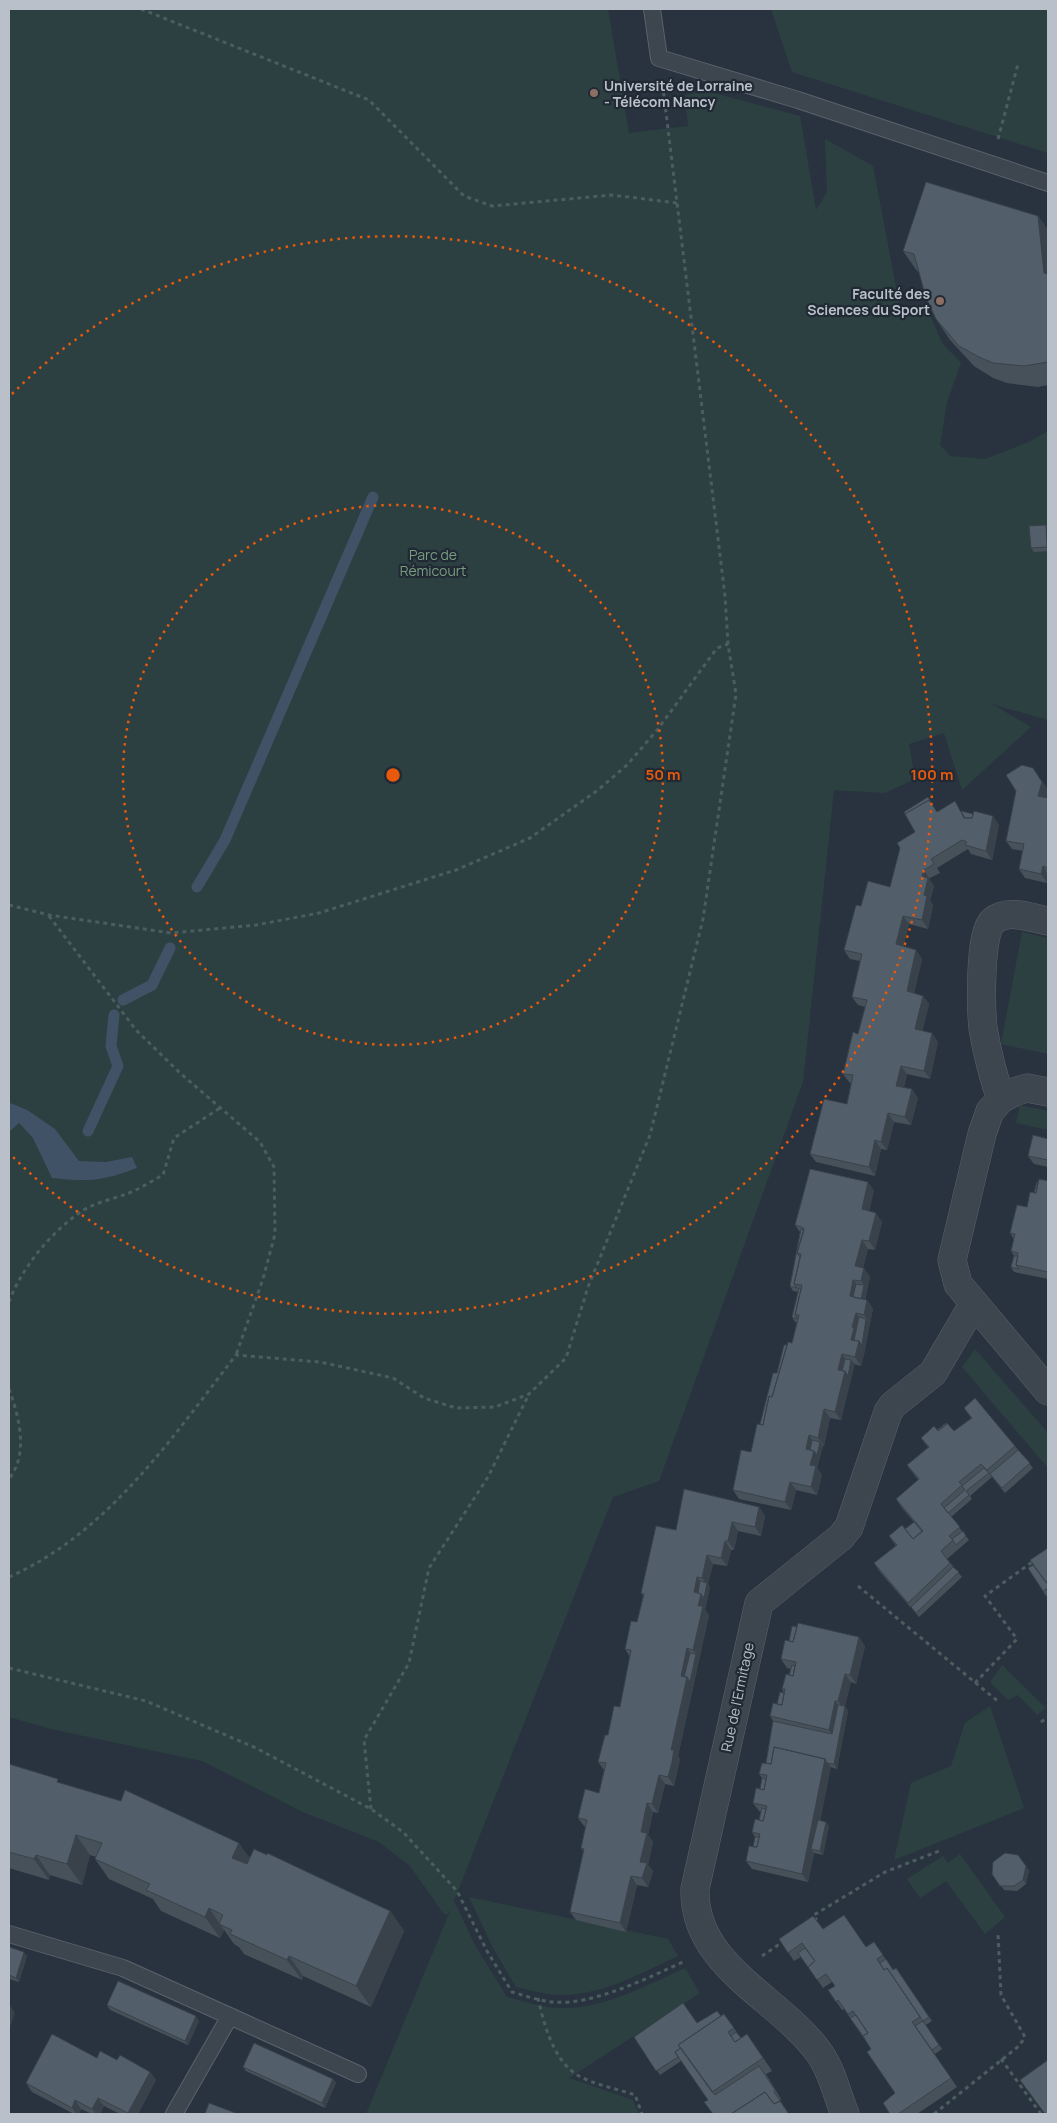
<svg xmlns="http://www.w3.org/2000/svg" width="1057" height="2123" viewBox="0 0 1057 2123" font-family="Manrope,sans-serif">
<rect width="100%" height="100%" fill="#29333f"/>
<path fill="#2c4041" d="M9,9H608L629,133L688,126L685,95L706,91L800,116L816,210L827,192L825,139L873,166L901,313L925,303L942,343L961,363L947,402L940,445L950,456L985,459L1029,442L1048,431V720L992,704L1031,727L962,790L944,733L909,744L915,779L885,793L834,790L803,1082L659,1481L613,1497L454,1901L476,1947L507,1997C524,2001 543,2008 560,2008C603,2010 647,1985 685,1968L700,1993L569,2078L633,2100L639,2114H366L451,1909L447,1915L443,1913L410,1866L379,1842L303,1812L202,1761L51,1729L9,1717Z
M771,9H1048V153L792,72Z
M1022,932L1048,938V1054L1001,1044Z
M1020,1105L1048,1111V1130L1016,1123Z
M975,1349L1048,1433V1468L962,1367Z
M1002,1665L1046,1708L1037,1715L1018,1695L1008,1700L990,1682Z
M990,1706L1024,1808L894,1860L911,1783L951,1766L965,1723Z
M960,1854L1005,1917L985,1934L946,1881L920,1898L907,1879L943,1856L948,1863Z
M469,1897L668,1939L678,1956C641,1973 603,1995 561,1995C547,1995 530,1990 516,1987L493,1948Z"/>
<path fill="#405266" d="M10,1103L27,1110L55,1129L79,1161L106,1162L132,1157L137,1168C104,1181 87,1182 52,1178L33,1138L19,1123L9,1132Z"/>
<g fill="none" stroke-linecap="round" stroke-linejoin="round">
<path stroke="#405266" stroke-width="11" d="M197,887L225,840L373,497
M123,1000L152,985L170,948
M88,1131L118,1066L111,1046L114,1015"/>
<g stroke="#5a636c" stroke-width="18">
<path id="lane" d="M652,9L659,58L798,100L1048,183
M9,1934L123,1968L358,2074
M174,2114L230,2016"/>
</g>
<g stroke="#5a636c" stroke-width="29">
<path id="street" d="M1048,1092L1027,1088L1014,1092L1001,1099L990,1111L982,1134L952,1260L958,1284L1048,1391
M1001,1099C993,1076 987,1052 983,1028C981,1009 979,932 993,921C1008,908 1031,918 1048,921
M845,2114C837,2095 832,2071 820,2054C781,1998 693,1967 695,1889L759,1603L841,1537L849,1527L888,1412L893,1405L933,1373L974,1303"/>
</g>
<path stroke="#4b5d5f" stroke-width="3" stroke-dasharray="4 4" stroke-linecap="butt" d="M141,9L369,100L464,196L492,206L612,195L677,203
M998,139L1018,64
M9,905L49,915L171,933L256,925L319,913L456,870L530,838L598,790L627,765L658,729L717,648L728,644
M49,916L136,1030L180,1073L260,1142L274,1167L275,1234L263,1279L236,1355
M9,1302C22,1267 51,1232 82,1211C96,1202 114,1199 129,1193C141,1188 152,1181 163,1175L174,1138L220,1108
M9,1389C19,1417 29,1453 9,1479
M9,1577C108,1533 171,1439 236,1355L320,1362L393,1378L424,1398L456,1408L495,1407L529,1394L566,1358L588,1287L650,1135L703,919L736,694L728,644L725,596L663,88
M858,1586L1000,1703
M9,1668L146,1701L256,1748L371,1809L403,1832L457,1891L487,1951L512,1992C526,1996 540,2001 553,2002C592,2006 650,1977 685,1961
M975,1683L1017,1639L985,1596L1035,1560
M1041,1722L1048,1717
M371,1809L364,1740L409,1663L429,1568L488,1477L529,1394
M814,1921L816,1919L814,1915L885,1872L939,1851
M762,1956L784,1941
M538,1998C544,2025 554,2062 579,2076C595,2085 618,2089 635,2095L642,2114
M1001,2059L1041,2114
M934,2114L1019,2046L1025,2037L1001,1995L998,1934"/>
<use href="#lane" stroke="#3d454f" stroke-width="16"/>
<use href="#street" stroke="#3d454f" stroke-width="28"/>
</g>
<path fill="#47515a" d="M1038,216L1048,230V385L1038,387L1007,383L993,378L974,366L950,340L936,319L919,272L917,271L903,251Z
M1048,529V551L1034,552L1031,548Z
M1033,768L1048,790L1046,797L1048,798V879L1047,883L1025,878L1019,869L1023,851L1012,849L1006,841Z
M938,812H962L973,814L993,816L999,825L992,860L971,854L968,849L937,868L940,873L930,878L929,880L934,886L930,900L933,905L928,929L909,924L903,946L916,950L922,959L914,993L923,996L929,1004L922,1031L938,1042L930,1079L907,1074L904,1087L918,1098L911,1125L894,1122L887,1150L881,1149L875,1176L816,1162L810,1154L847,1104L851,1083L849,1082L843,1074L858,1034L865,1007L858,1005L852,997L860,961L850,959L844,950L861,906L890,887L915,832Z
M1048,1139V1167L1034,1164L1028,1156Z
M1048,1180V1279L1014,1272L1011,1267L1014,1256L1011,1251L1014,1239L1010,1233L1027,1207L1034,1193L1038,1182L1048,1181Z
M874,1190L869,1211L882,1222L875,1250L868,1249L863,1268L870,1277L865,1300H867L873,1309L870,1323L865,1350L861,1366L854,1364L841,1420L830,1418L824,1446H823L817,1468L822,1475L817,1495L796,1490L791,1510L739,1499L733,1490L751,1452L777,1373L787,1345L792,1343L797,1322H795L792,1317L798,1292L793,1291L790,1286L800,1232L795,1225Z
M964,1408L1015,1446L1033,1468L1005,1493L992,1477L970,1496L972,1499L951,1517L969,1540L947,1559L962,1577L919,1617L880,1572L874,1563L896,1546L889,1536L905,1529L914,1522L902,1508L896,1499L918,1480L907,1465L928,1447L921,1438L937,1430L954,1431L971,1418Z
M759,1507L765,1516L761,1536L738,1531L734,1550H731L727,1566L713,1564L708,1584L710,1587L705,1610L709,1615L678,1756L680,1759L674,1786L665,1784L658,1813L653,1812L648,1835L653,1842L648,1865L653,1871L648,1887L637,1885L626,1932L576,1920L570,1912L584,1852L581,1848L586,1827L584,1826L578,1818L599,1793L604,1770L598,1762L608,1735L620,1707L630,1657L625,1649L637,1622L643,1596L641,1593L676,1530Z
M1048,1548V1594L1046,1596L1028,1568L1033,1565Z
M789,1641L865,1646L856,1684L851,1682L845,1706L848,1711L837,1769L830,1767L820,1821L829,1826L823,1855L814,1853L808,1882L752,1869L746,1861L753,1847L755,1837L752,1832L759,1820L761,1812L759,1811L753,1803L760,1789L762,1778L759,1774L766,1763L773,1721L770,1716L784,1693L782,1689L789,1675L791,1669L787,1668L781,1659Z
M9,1764L60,1783L250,1857L390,1911L404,1931L371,2007L303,1976L302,1980L244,1954L239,1947L234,1944L224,1930L220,1938L161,1911L153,1899L109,1879L95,1859L96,1857L90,1855L82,1885L50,1875L49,1880L9,1868Z
M1029,1870L1026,1884L1017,1891L1004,1890L992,1874Z
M823,1929L866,1947L874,1942L893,1970L896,1968L932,2021L926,2025L925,2024L942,2049L935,2054L918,2030L957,2087L917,2114H890L895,2093L871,2049L844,2009L842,2010L828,1990L835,1986L832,1982L823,1988L801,1957L794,1961L779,1939Z
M9,1947L27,1956L19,1982L9,1979Z
M107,2005L199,2021L188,2045L110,2010Z
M724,2014L741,2038L756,2047L772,2071L766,2074L781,2099L780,2100L789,2114H713L708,2100L681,2061L660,2075L634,2037L697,2023L721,2016Z
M97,2058L117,2060L150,2072L156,2080L138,2114H120L104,2106L100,2114H92L81,2109L79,2114H74L32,2092L26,2083Z
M243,2067L333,2079L336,2083L325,2108L246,2071Z"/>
<path fill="#39424a" d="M1038,216L1048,230V279L1044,273Z
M1046,525L1048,529V548L1047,547Z
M1033,768L1048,790L1044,804L1038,796Z
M993,816L999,825L992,860L986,851Z
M1043,866L1048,874L1047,883L1041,874Z
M924,870L934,886L930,900L933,905L928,929L922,920L924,895L922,876Z
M903,916L909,924L902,953L896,944Z
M916,950L922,959L913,999L907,991Z
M923,996L929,1004L921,1038L915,1029Z
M932,1033L938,1042L930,1079L924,1071Z
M901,1066L907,1074L902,1094L896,1086Z
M912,1089L918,1098L911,1125L905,1117Z
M888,1113L894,1122L887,1150L881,1142Z
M875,1140L881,1149L875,1176L869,1167Z
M868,1182L874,1190L868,1218L862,1209Z
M876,1213L882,1222L875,1250L869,1241Z
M862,1240L868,1249L861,1275L855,1266Z
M864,1268L870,1277L863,1306L860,1302L864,1285L861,1281Z
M853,1280L860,1288L853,1301L850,1296Z
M867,1300L873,1309L870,1323L864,1315Z
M856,1313L862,1321L858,1345L851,1340L852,1327Z
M866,1319L870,1323L865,1350L861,1366L855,1357L859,1341Z
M842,1354L848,1363L851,1360L855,1364L841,1420L835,1412L838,1370Z
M824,1409L830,1418L824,1446L818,1438Z
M809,1435L815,1444L820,1442L823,1446L817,1468L822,1475L817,1495L811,1487L810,1465L806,1449Z
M790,1482L796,1490L791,1510L785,1502Z
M759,1507L765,1516L761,1536L755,1527Z
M732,1522L738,1531L734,1550L728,1541Z
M725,1541L731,1550L727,1566L721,1558Z
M707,1555L713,1564L708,1584L710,1587L705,1610L709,1615L678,1756L680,1759L674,1786L668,1777L681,1676L687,1648L693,1657L696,1654L693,1650L698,1606L694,1592L697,1577L703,1585H707L702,1578Z
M859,1637L865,1646L856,1684L850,1675Z
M845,1674L851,1682L844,1710L838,1701Z
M835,1701L841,1709L835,1738L829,1730Z
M845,1706L848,1711L837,1769L834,1764Z
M825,1759L831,1767L815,1849H811L814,1853L808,1882L802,1874Z
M659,1775L665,1784L658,1813L652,1804Z
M647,1803L653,1812L648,1835L653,1842L648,1865L653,1871L648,1887L642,1878L640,1862L641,1832Z
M826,1822L829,1826L823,1855L820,1851Z
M76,1835L90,1855L82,1885L67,1864Z
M239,1843L254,1864L247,1878L232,1858Z
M36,1855L50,1875L49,1880L34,1859Z
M1026,1866L1029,1870L1026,1884L1023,1880Z
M631,1876L637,1885L626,1932L620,1923Z
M209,1908L224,1930L220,1938L205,1917Z
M390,1911L404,1931L371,2007L356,1986Z
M24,1952L27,1956L19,1982L16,1978Z
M289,1956L303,1976L302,1980L287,1960Z
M9,2004L15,2013L9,2030Z
M196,2016L199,2021L188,2045L185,2041Z
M150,2072L156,2080L138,2114H129L128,2113Z
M333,2079L336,2083L325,2108L322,2103Z
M98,2098L104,2106L100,2114H96L92,2109Z
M75,2100L81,2109L79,2114H76L72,2108Z"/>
<path fill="#525e69" stroke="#39424a" d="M926,182L1038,216L1044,273L1048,274V362L1024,366L993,363L979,357L959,346L936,319L926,298L914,254L903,251Z
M1046,525L1047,547L1031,548L1029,526Z
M1022,765L1033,768L1042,782L1038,796L1048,798V868L1043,866L1041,874L1019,869L1024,844L1006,841L1016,791L1006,775Z
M928,797L932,804L929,800L905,814L904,812Z
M929,800L937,812L955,801L964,818H972L974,811L993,816L986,851L965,845L967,842L962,840L931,859L934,864L924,870L922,876L928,878L924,895L927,896L922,920L903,916L896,944L916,950L907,991L923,996L915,1029L932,1033L924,1071L901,1066L896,1086L912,1089L905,1117L888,1113L881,1142L875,1140L869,1167L810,1154L824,1099L847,1104L853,1075L843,1074L853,1032L858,1034L867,1000L852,997L862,954L844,950L856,905L861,906L868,881L890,887L900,848L897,843L915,832L905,814Z
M961,811L973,814L972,818H965Z
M1033,1135L1048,1139V1160L1028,1156Z
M810,1169L868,1182L862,1209L876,1213L869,1241L862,1240L855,1266L864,1268L861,1281L853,1280L850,1296L867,1300L864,1315L856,1313L852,1327L854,1328L851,1340L859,1341L855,1357L842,1354L838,1370L845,1371L835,1412L824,1409L818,1438L809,1435L806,1449L814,1451L810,1465L816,1466L811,1487L790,1482L785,1502L733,1490L741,1450L751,1452L757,1424L763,1425L769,1396L772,1397L788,1342L792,1343L799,1315H795L802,1285L794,1284L801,1254L797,1253L804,1228L795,1225Z
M1039,1179L1048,1181V1180V1272L1016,1265L1018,1253L1011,1251L1015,1234L1010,1233L1017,1205L1027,1207L1030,1192L1036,1193Z
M1037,1182H1038L1036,1193H1034Z
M801,1229L804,1230L797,1253L800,1257L794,1284L797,1288L790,1286Z
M1014,1256H1018L1016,1265L1019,1269L1011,1267Z
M856,1284L864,1285L861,1299L853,1297Z
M799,1288L801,1289L795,1315L798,1319L792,1317Z
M859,1317L866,1319L862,1345L859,1341L854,1340Z
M784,1345H787L772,1397L769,1396L763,1425L760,1424L773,1373H777Z
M845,1359L851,1360L848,1376L845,1371H842Z
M975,1398L1015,1446L987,1470L981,1464L959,1482L962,1485L941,1504L960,1527L949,1536L953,1540L941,1551L950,1563L908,1603L874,1563L897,1545L889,1536L902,1525L913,1539L923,1531L896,1499L919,1479L907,1465L929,1447L921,1438L934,1426L938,1431L947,1423L954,1431L972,1418L964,1408Z
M946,1423L947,1424L938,1431L937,1430Z
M812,1440L820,1442L817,1455L814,1451L810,1450Z
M1018,1450L1030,1463L1002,1488L990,1474Z
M984,1468L989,1473L966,1491L969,1495L948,1513L944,1508L965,1490L962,1486Z
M684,1489L759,1507L755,1527L732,1522L728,1541H725L721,1558L707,1555L702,1578L697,1577L694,1592L701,1594L698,1606H703L693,1650L687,1648L681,1676L687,1677L671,1750H674L672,1762L668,1777L659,1775L652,1804L647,1803L641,1832L647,1833L640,1862L647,1863L642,1878L631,1876L620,1923L570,1912L584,1849L581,1848L587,1820L578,1818L585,1789L599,1793L606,1763L598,1762L605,1735H608L614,1706L620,1707L631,1650L625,1649L631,1621L637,1622L644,1594L641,1593L656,1526L676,1530Z
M914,1522L922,1531L913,1539L905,1529Z
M963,1531L966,1536L956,1545L952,1539Z
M1048,1548V1581L1046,1582L1030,1560Z
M1033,1565L1048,1585V1588L1043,1591L1028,1568Z
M953,1567L959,1572L916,1613L911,1607Z
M700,1581L707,1583L704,1598L701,1594L698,1593Z
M798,1623L859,1637L850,1675L845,1674L838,1701H835L829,1730L770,1716L773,1703L782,1705L785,1689H782L786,1674L793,1676L796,1662L781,1659L785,1640L793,1642Z
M792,1626L797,1627L793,1642L789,1641Z
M690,1653L696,1654L690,1682L687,1677H684Z
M792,1665L795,1666L793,1676L789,1675Z
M780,1692L784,1693L782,1705L777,1704Z
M838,1705L845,1706L834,1764L827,1763L825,1759L774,1747L771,1764L766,1763L773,1721L832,1734Z
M774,1747L825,1759L802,1874L746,1861L749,1846L757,1847L760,1834L752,1832L755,1819L763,1821L767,1806L753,1803L756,1788L764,1790L767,1775L759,1774L762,1763L771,1764Z
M9,1764L58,1779L57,1782L121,1801L125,1790L239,1843L232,1858L247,1864L254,1849L267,1855V1853L390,1911L356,1986L289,1956L287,1960L230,1934L232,1930L219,1924L223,1915L209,1908L205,1917L146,1890L150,1884L95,1859L102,1843L76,1835L67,1864L36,1855L34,1859L9,1852Z
M762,1778L766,1779L764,1790L760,1789Z
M762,1808L766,1809L763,1821L759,1820Z
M818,1820L826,1822L820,1851L811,1849Z
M755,1837H759L757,1847H753Z
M1005,1853L1018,1855L1026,1866L1023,1880L1014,1886H1000L992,1874L993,1862Z
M844,1915L866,1947L874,1942L883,1955L877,1959L884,1970L887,1968L920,2017L912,2022L951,2078L898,2114H890L883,2103L895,2093L867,2052L871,2049L863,2036L868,2033L853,2011L848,2014L838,2000L836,2002L828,1990L835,1986L826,1974L817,1980L808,1967L815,1961L802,1943L788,1953L779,1939L813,1916L823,1929Z
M9,1947L24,1952L16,1978L9,1975Z
M805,1948L815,1961L808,1967L798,1953Z
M886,1959L893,1970L896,1968L929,2017L923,2021L887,1968L884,1970L880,1963Z
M118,1981L196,2016L185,2041L107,2005Z
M683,2003L697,2023L717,2011L721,2016L678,2045L681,2048L675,2052L678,2057L656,2071L634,2037Z
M724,2014L734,2028L728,2032L735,2042L747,2034L763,2058L712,2092L678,2045Z
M856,2015L868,2033L863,2036L850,2018Z
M923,2021L939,2045L932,2050L915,2026Z
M736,2032L741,2038L735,2042L731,2036Z
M52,2034L97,2058L100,2051L117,2060L120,2055L150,2072L128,2113L98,2098L92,2109L75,2100L72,2108L26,2083Z
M254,2043L333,2079L322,2103L243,2067Z
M681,2048L715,2095L759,2066L775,2090L774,2092L783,2105L780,2101L774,2104L765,2092L731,2114H713L704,2102L708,2100L675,2052Z
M1048,2060V2114H1045L1020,2080Z
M765,2092L774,2104L780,2101L788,2113L787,2114H731Z
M209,2103L238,2114H205Z"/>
<g fill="none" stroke="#e8590c" stroke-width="2.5" stroke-dasharray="2.5 5">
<circle cx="393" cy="775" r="270"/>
<path d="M12 394A539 539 0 1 1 12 1156"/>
</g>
<g fill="#8d6e63" stroke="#212a34" stroke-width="2">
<circle cx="594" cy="93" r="5"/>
<circle cx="940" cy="301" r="5"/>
</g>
<g text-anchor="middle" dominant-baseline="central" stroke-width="4.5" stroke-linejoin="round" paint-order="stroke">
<g font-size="14" font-weight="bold" fill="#b9c0c9" stroke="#212a34" text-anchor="start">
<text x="604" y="85">Université de Lorraine<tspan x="604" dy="16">- Télécom Nancy</tspan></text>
<text x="930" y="293" text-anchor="end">Faculté des<tspan x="930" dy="16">Sciences du Sport</tspan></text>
</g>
<g font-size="14" fill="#7a9d81" stroke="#212a34">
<text x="433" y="554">Parc de<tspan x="433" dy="16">Rémicourt</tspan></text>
</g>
<g font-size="14" fill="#b9c0c9" stroke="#212a34">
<text transform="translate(737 1697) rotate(-78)">Rue de l'Ermitage</text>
</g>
</g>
<circle cx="393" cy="775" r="8" fill="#e8590c" stroke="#212a34" stroke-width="2.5"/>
<g font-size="15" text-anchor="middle" font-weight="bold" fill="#e8590c" stroke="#212a34" stroke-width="4.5" stroke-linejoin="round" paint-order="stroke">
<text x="663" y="780">50 m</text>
<text x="932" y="780">100 m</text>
</g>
<rect width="1057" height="2123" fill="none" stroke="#b9c0c9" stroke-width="20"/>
</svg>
